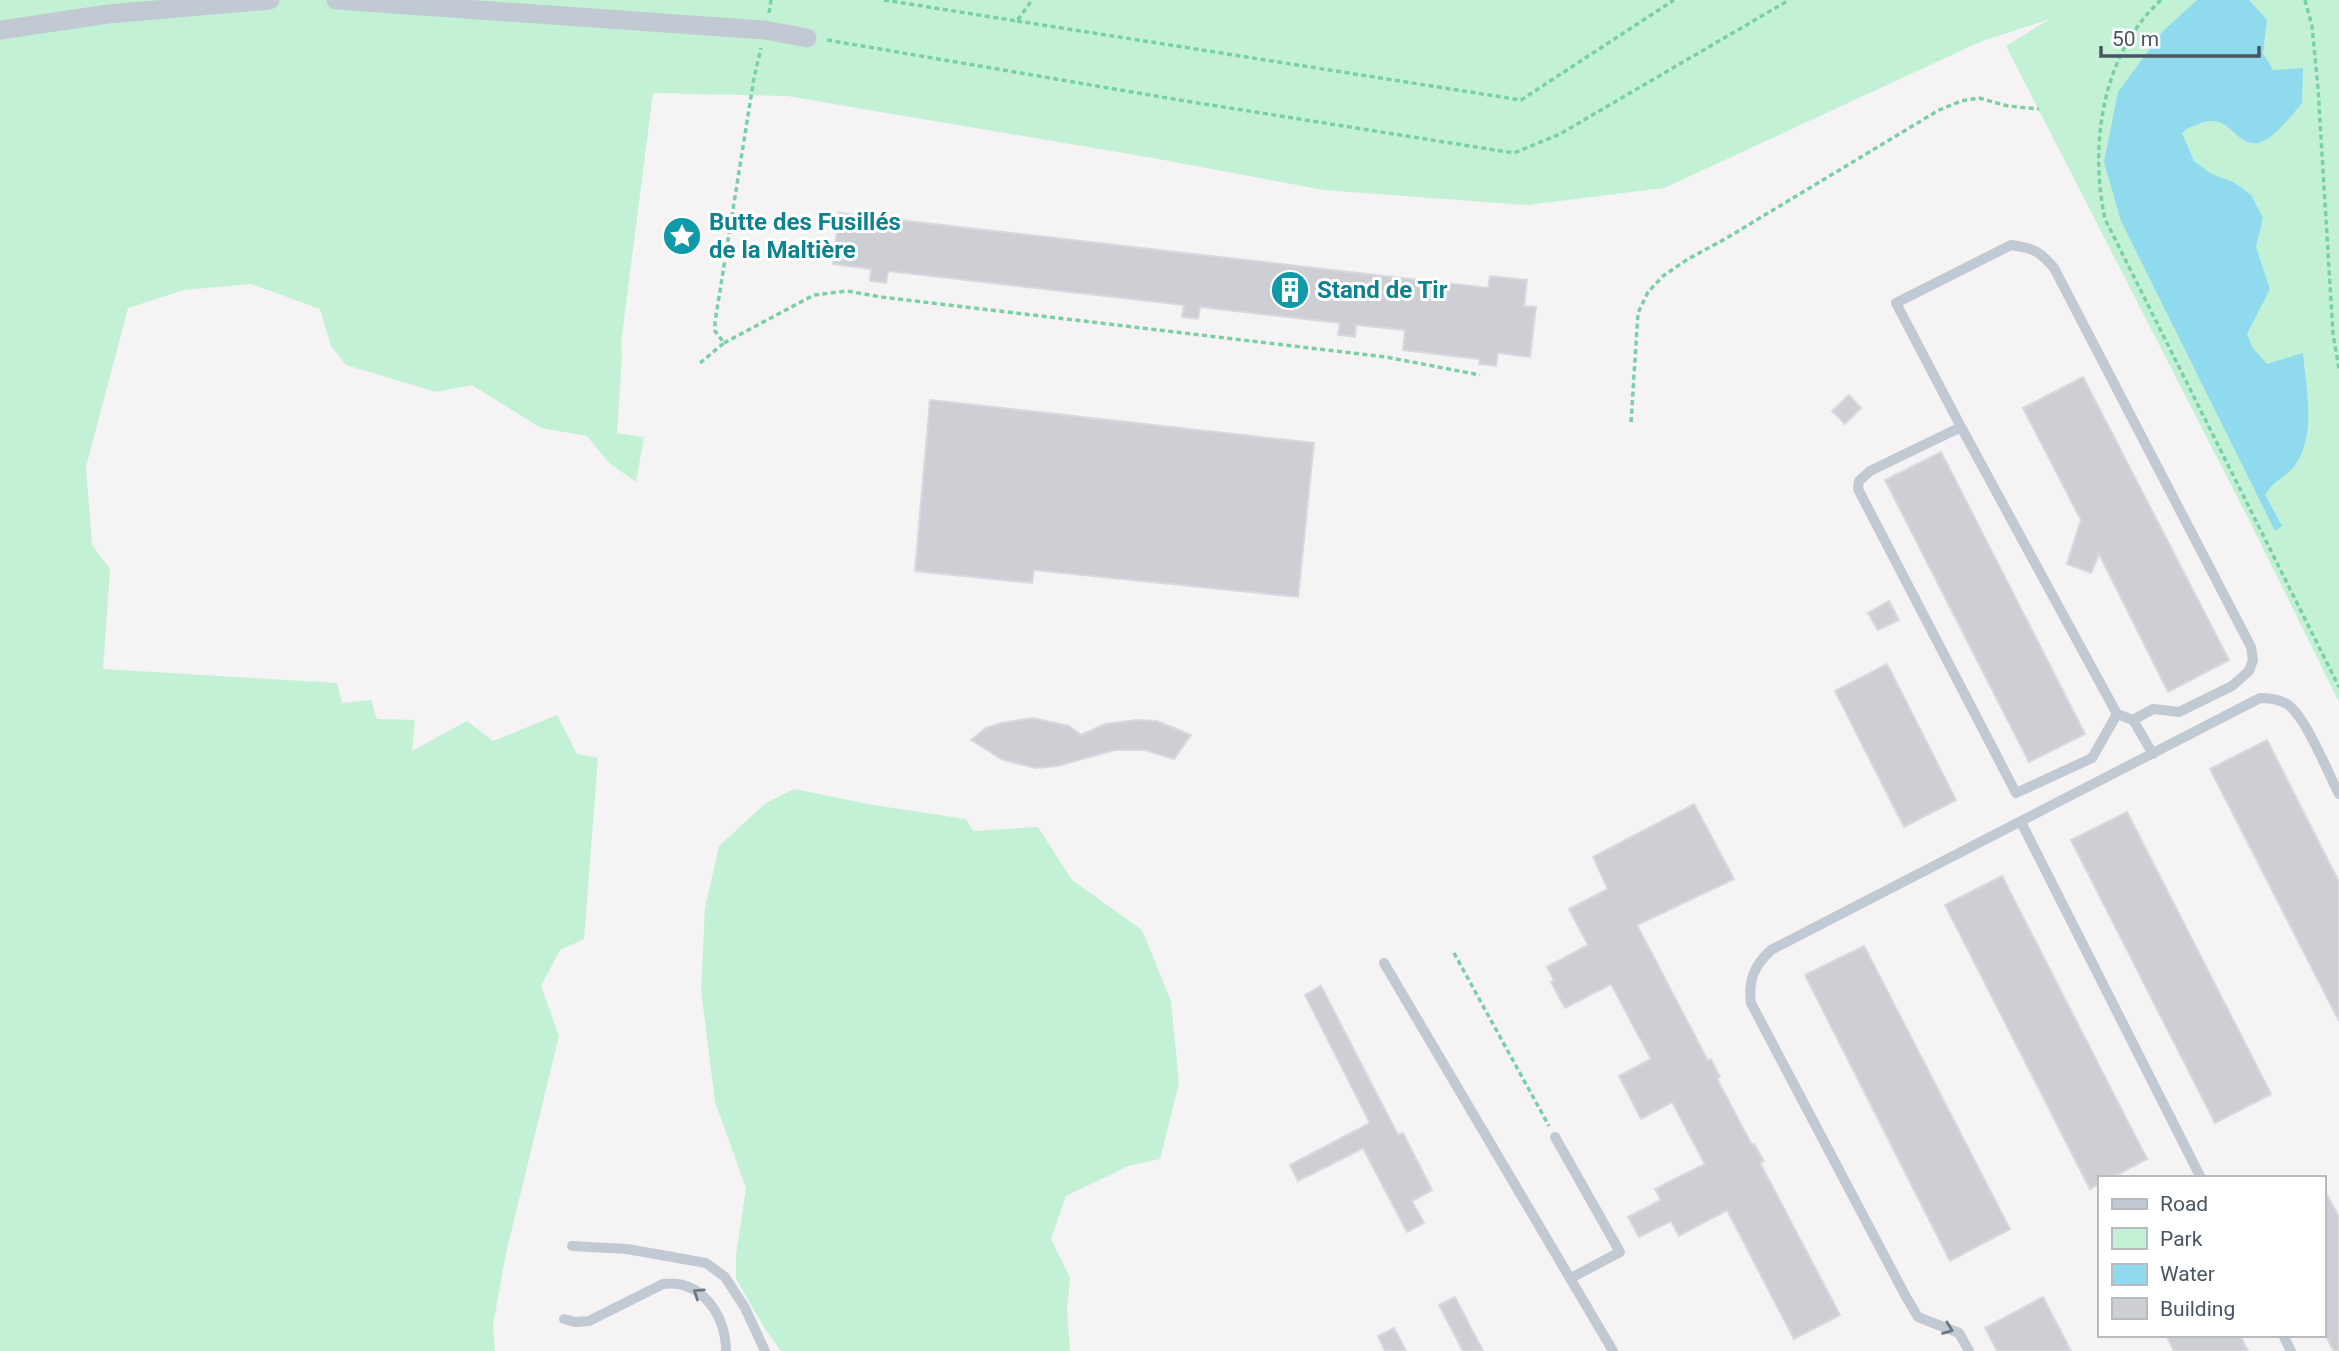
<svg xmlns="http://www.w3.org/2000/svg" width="2339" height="1351" viewBox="0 0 2339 1351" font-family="Roboto,sans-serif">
<rect width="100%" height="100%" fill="#f5f3f3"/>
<path fill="#c3f1d5" d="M0,0H2339V702L2250,522L2006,46L2050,19L1982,41L1664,188L1527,205L1324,190L1153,158L787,96L653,93L621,343L622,355L617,433L644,437L636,482L609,463L587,436L541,428L472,385L436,392L346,365L331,346L320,309L251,284L184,290L128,308L86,467L92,545L110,569L103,669L337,683L342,703L371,700L377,719L415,720L412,751L467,721L493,741L557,715L577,754L598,758L584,939L560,950L541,986L559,1036L506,1253L493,1325L495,1351H0Z
M794,789L873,805L966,819L973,831L1038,827L1072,880L1142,930L1171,1001L1179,1083L1160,1159L1128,1166L1066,1196L1051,1239L1070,1277L1067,1310L1070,1351H781L765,1329L736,1279V1255L746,1188L715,1102L701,990L705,908L719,846L766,803Z"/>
<path fill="#90daee" d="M2197,0H2249L2267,20L2263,53L2273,70L2303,68L2302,103C2293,114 2273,140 2258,143C2233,147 2231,109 2196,125C2190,127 2186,129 2182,133L2194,161L2210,173L2235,183L2251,195L2263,218L2256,247L2270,289L2247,334L2253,348L2267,364L2303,353C2306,390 2317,433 2295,465C2287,477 2274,479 2265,495L2282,526L2275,531L2121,221L2104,162L2118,92L2163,31Z"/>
<path fill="#cdcfd5" stroke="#d7d9de" stroke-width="2" d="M839,213L1488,288L1490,276L1527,280L1524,306L1536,307L1530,357L1498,353L1496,366L1479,364L1480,359L1403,350L1405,330L1356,325L1355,337L1338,335L1340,323L1200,307L1198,319L1182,317L1184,305L888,271L886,283L870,281L871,269L833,264Z
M2083,377L2229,660L2168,692L2099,554L2091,573L2067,564L2081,520L2023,408Z
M1849,395L1861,408L1845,424L1832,411Z
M930,400L1314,443L1298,597L1034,570L1032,583L915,571Z
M1941,452L2085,734L2029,762L1885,480Z
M1889,601L1899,620L1878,630L1868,613Z
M1887,664L1956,800L1904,827L1835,691Z
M1033,718L1069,726L1081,735L1105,724L1137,720L1157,721L1191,735L1174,759L1145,750H1115L1057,766L1036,768L1003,760L971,740L986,728L1002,723Z
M2267,740L2339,882V1021L2210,769Z
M1694,804L1734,879L1637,925L1708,1061L1711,1059L1720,1077L1717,1079L1752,1145L1754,1144L1764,1161L1760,1163L1840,1315L1794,1339L1727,1210L1679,1236L1671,1221L1639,1237L1628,1217L1661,1200L1655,1189L1705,1164L1672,1102L1641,1119L1619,1076L1651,1059L1611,984L1565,1008L1551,982L1554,980L1547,967L1588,945L1569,909L1608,889L1593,857Z
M2127,812L2271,1094L2215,1123L2071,840Z
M2002,876L2147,1159L2111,1178H2099V1184L2090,1189L1945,905Z
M1864,946L2010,1229L1950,1261L1805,975Z
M1321,986L1398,1135L1403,1133L1432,1190L1412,1201L1424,1223L1407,1232L1363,1148L1298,1181L1290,1165L1370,1123L1305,995Z
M2323,1187L2339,1217V1351H2334L2323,1331Z
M1455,1297L1483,1351H1463L1439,1305Z
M2043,1297L2071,1351H1997L1985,1328Z
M1394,1328L1406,1351H1385L1378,1336Z
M2166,1335H2240L2248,1351H2174Z"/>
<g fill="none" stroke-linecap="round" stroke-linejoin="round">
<path stroke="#7ad0a6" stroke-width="3.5" stroke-dasharray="5 3.5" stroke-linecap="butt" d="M884,0L1017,21L1032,0
M2161,0C2102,54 2089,145 2105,219L2339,687
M2305,0L2312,26L2318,88L2333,334L2339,369
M769,13L771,0
M1017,21L1521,100L1674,0
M827,40L1179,100L1514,153L1560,134L1789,0
M724,343L814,295L847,291L881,297L1386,357L1480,375
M700,363L724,343L715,331V322L754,78L761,48
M1631,422L1638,313L1648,292L1663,276L1688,259L1725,239L1939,110L1961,101L1979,98L2008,106L2039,109
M1454,953L1549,1126"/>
<path stroke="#c1cad2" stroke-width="10" d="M1961,427L1896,303L2011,245C2033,248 2040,251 2054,268L2251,647L2253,660L2249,671L2232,686L2179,712L2153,709L2133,720L2117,714L2092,758L2016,793L1858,489L1859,481L1870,471L1961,427L2117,714
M2133,720L2153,754
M2021,822L2201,1178
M1384,963L1613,1351
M1555,1137L1620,1252L1571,1278
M572,1246L627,1249L706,1263L725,1277L745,1308L765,1351
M564,1319L575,1322L589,1321L663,1284C702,1279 726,1316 726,1351
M2283,1335L2291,1351
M1969,1351L1959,1333L1918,1317L1905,1295L1751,1003C1748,980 1754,966 1771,950L2260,698C2269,698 2278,699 2287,704C2305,715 2328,773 2339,794"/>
<path stroke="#c1cad2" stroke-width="19" d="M336,0L765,30L807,38
M0,30L108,14L270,0"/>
</g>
<defs><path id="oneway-chevron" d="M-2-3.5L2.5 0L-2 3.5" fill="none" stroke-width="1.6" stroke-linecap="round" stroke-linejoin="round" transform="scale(1.75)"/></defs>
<g stroke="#6e7983">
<use href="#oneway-chevron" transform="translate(698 1293) rotate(-146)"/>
<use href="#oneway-chevron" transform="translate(1948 1329) rotate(21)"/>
</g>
<defs>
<g id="sight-disc" transform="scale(2.0125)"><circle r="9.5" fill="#0f9aa8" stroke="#fff"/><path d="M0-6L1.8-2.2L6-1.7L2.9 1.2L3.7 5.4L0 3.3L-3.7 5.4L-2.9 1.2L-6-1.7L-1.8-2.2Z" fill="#fff"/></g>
<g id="building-disc" transform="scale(2.0125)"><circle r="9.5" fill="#0f9aa8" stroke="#fff"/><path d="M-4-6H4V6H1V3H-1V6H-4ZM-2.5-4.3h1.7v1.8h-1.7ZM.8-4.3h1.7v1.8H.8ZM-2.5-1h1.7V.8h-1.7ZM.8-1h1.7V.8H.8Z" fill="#fff"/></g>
</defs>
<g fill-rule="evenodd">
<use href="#sight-disc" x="682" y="236"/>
<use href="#building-disc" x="1290" y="290"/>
</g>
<g text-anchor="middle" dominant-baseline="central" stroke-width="6" stroke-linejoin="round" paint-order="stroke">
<g font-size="24" font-weight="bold" fill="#0d838f" stroke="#fff" text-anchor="start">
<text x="709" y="222">Butte des Fusillés<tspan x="709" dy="28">de la Maltière</tspan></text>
<text x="1317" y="290">Stand de Tir</text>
</g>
</g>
<rect x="2098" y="1176" width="228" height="161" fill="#ffffff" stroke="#b7bbc0" stroke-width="2"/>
<rect x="2112" y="1199" width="35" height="10" fill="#c1cad2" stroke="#b7bbc0" stroke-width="2"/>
<text x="2160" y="1211" font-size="21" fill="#4a5661">Road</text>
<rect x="2112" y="1228" width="35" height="21" fill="#c3f1d5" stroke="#b7bbc0" stroke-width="2"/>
<text x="2160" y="1246" font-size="21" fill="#4a5661">Park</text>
<rect x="2112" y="1264" width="35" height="21" fill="#90daee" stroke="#b7bbc0" stroke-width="2"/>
<text x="2160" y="1281" font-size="21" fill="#4a5661">Water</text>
<rect x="2112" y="1298" width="35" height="21" fill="#cdcfd5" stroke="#b7bbc0" stroke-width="2"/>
<text x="2160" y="1316" font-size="21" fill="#4a5661">Building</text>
<path d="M2101 46v10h158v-10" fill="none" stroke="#4a5661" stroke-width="3.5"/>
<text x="2112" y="46" font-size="21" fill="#4a5661" stroke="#ffffff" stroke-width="5" paint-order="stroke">50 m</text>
</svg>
